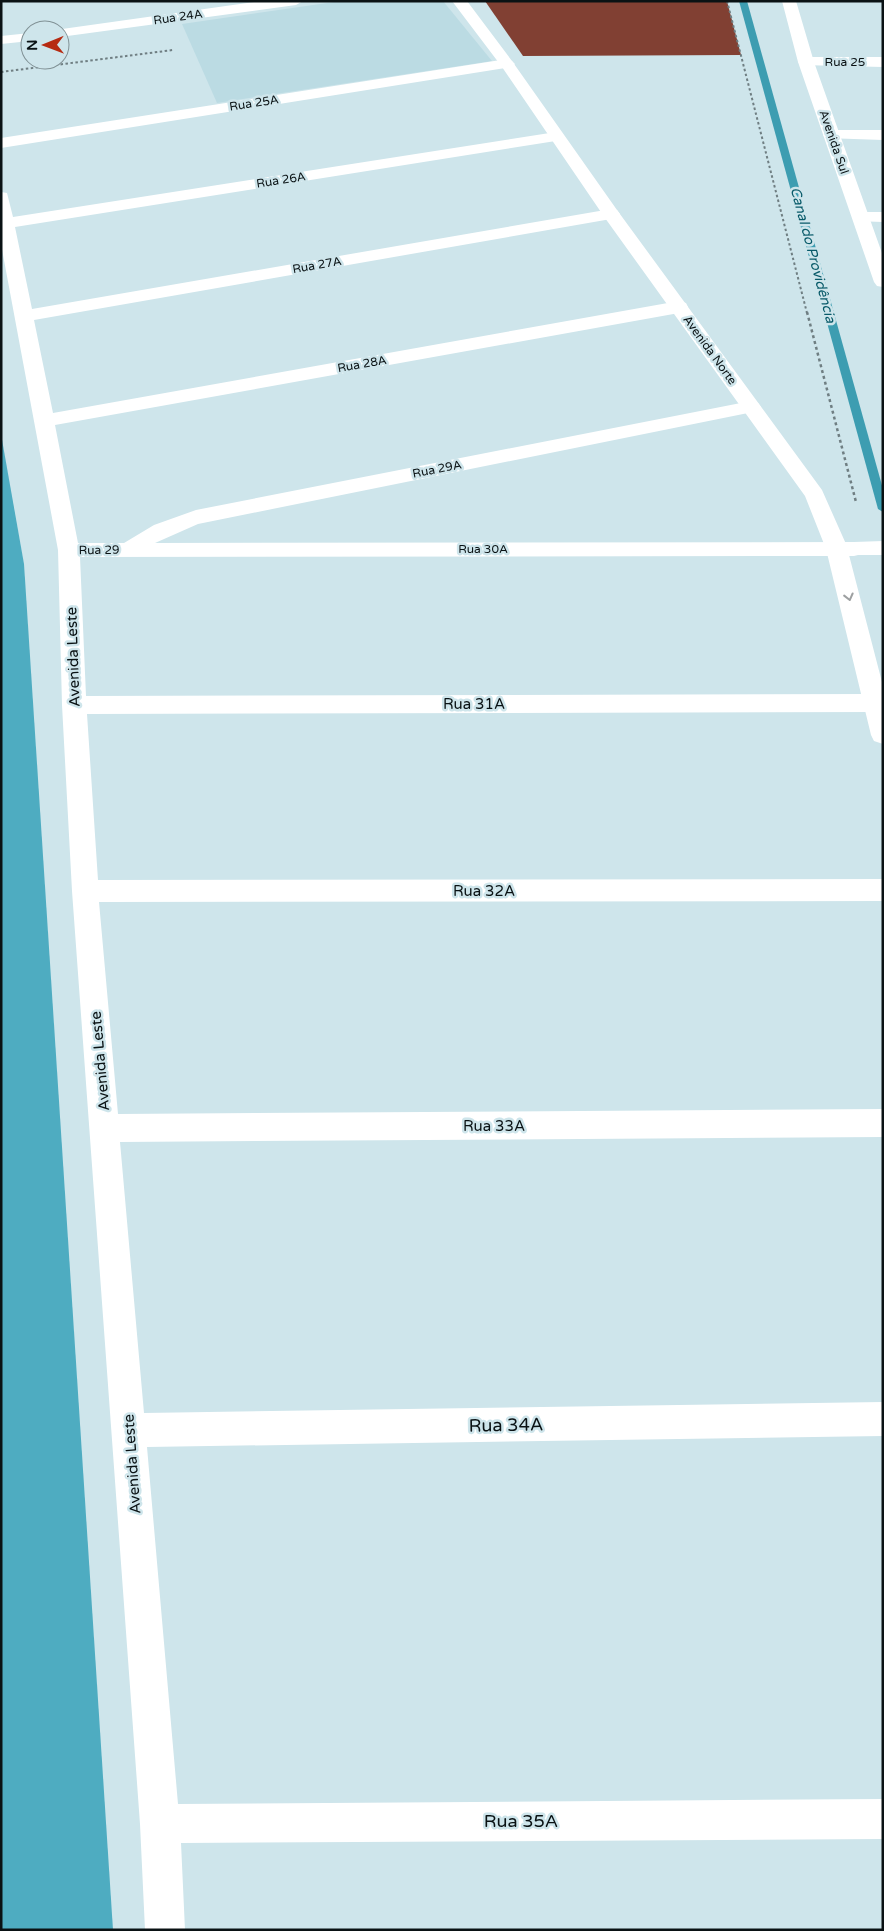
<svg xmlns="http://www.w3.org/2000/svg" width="884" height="1931" viewBox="0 0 884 1931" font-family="'Varela Round',sans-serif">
<rect width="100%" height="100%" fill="#cee5eb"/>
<path fill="#bbdbe3" d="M341,1H443L492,61L217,103L182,24Z"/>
<path fill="#4eacc1" d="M1,434L24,564L113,1930H1Z"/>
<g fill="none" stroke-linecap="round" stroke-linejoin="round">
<path fill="#3d9db1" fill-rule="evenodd" d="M739,1H747L883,489V512L878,509Z"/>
</g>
<path fill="#814033" d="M485,1H727L741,55L523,56Z"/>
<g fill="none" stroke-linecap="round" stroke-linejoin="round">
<path stroke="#6f7e82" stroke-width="2" stroke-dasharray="2.5 2.5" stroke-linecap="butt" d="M727,1L807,313
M1,72L173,50"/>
<path stroke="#6f7e82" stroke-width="2.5" stroke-dasharray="3 3" stroke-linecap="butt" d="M807,312L856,502"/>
<path fill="#fff" fill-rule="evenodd" d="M262,1H303L296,5L60,37V30H55Z
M30,33V41L1,44V36Z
M806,57H883V67L801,65L798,62L801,59Z
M507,59L512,61L515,64L512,67L1,148V138Z
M831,130H883V140L825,138L823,135Z
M556,132L564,137L562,140L15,227L32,309L611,209L617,210L620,214L617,218L611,219L34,320L53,413L679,301L686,303L688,307L686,311L679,313L55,425L78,543H124L154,525L196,510L751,401L758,403L761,407L758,411L198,524L155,543L854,542L862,544L865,549L862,554L854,556L80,557L86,696L875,694L883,697V709L875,712L87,714L98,880L883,879V901L99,902L118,1114L883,1109V1137L120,1142L144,1413L883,1402V1436L147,1447L178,1804L883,1799V1839L181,1843L185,1930H145L140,1824L72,891L62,705L58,550L1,244V192L7,193L13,217Z
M861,212H883V222L855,221L852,217L855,213Z"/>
<path fill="#fff" fill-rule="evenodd" d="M452,1H467L512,61L617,210L822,490L846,544L854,542L883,541V555H849L883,686V744L874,741L871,735L826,549L805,496L605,218L502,67Z
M782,1H796L814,62L883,256V287L877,286L874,282L798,62Z"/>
</g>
<defs><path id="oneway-chevron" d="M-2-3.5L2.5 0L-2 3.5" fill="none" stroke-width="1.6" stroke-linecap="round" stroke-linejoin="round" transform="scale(1.25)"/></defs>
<use stroke="#9da0a1" href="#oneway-chevron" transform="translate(849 597) rotate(76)"/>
<g text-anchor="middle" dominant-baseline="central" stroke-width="5" stroke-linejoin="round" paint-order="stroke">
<g font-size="12" fill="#0a1214" stroke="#cee5eb">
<text transform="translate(178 17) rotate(-8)">Rua 24A</text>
<text x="845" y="62">Rua 25</text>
<text transform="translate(254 103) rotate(-9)">Rua 25A</text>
<text transform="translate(834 142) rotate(71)">Avenida Sul</text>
<text transform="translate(281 180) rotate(-9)">Rua 26A</text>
<text transform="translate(317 265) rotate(-10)">Rua 27A</text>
<text transform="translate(710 350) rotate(54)">Avenida Norte</text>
<text transform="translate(362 364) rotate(-10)">Rua 28A</text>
<text transform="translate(437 469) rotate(-11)">Rua 29A</text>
<text x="483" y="549">Rua 30A</text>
<text transform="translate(99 550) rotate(-1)">Rua 29</text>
</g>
<g font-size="14" font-style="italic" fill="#085a69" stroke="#cee5eb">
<text transform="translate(813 255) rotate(75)">Canal do Providência</text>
</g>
<g font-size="15" fill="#0a1214" stroke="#cee5eb">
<text transform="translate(73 657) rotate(-92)">Avenida Leste</text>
<text x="474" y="704">Rua 31A</text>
<text x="484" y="891">Rua 32A</text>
<text transform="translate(100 1061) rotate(-95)">Avenida Leste</text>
<text x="494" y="1126">Rua 33A</text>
<text transform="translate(132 1464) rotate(-94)">Avenida Leste</text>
</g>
<g font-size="18" fill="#0a1214" stroke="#cee5eb">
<text transform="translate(506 1425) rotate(-1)">Rua 34A</text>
<text x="521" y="1821">Rua 35A</text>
</g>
</g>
<rect width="884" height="1931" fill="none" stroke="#0a1214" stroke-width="5"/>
<g transform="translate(45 45) rotate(269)"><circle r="24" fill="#cee5eb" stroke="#809195"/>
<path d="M0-4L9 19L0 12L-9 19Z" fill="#b62a11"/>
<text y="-8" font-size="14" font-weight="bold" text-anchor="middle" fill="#0a1214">N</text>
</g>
</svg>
